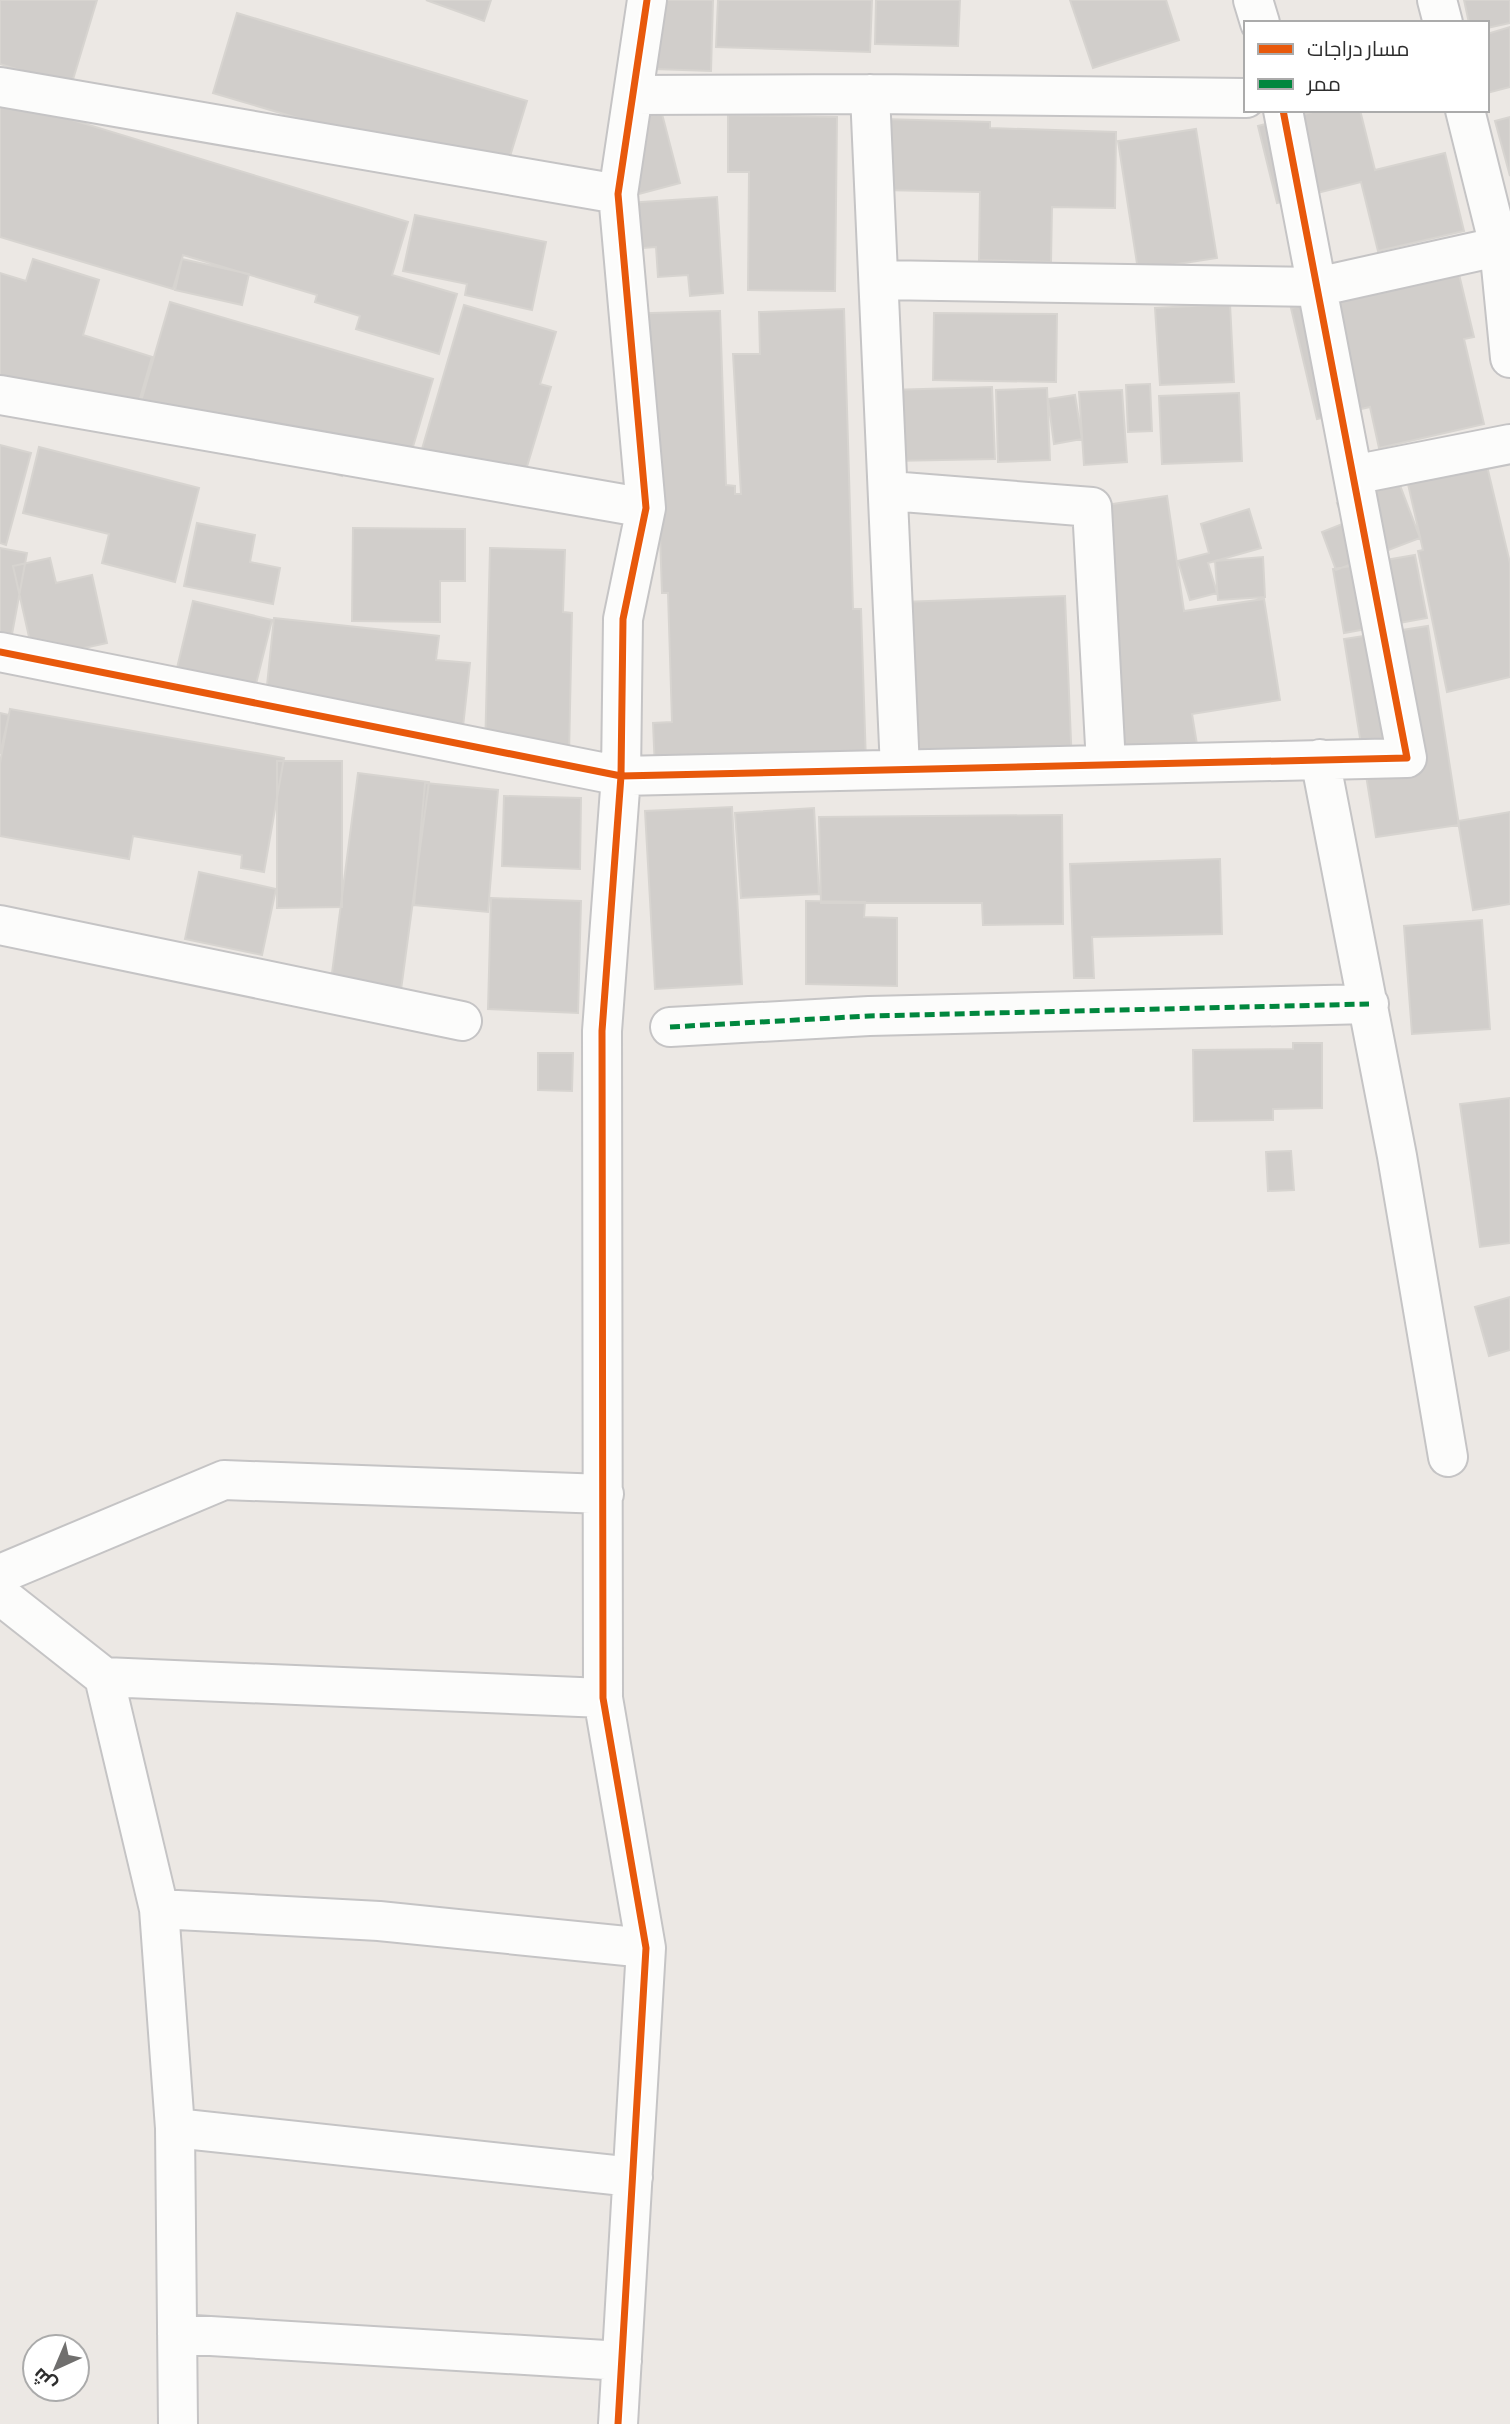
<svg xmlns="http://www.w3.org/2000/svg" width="1510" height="2424" viewBox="0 0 1510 2424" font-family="'Alegreya Sans',Cairo,sans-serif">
<rect width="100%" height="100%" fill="#ece8e4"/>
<path fill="#d1cecb" stroke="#d7d4d0" stroke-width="2" d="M0,0H97L71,86L0,64Z
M426,0H491L484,21Z
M628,0H713L711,71L625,68Z
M718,0H872L870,52L716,47Z
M876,0H960L958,46L875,44Z
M1070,0H1166L1179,40L1093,68Z
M1464,0H1510V23L1487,28V23H1469Z
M237,13L527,101L503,179L213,93Z
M1510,27V87L1487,93V34Z
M0,98L408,222L392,275L457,294L439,354L356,329L360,316L315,302L317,295L183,255L173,289L0,237Z
M661,110L680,183L635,195L615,123Z
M1320,110H1360L1375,170L1445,153L1464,231L1378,251L1361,182L1277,203L1258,126Z
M728,115L837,117L835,291L748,290L749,172H728Z
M1510,117V176L1495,121Z
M882,119L990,122V128L1116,132L1115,208L1052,207L1051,262L979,260L980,192L881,190Z
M1196,129L1217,258L1138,270L1118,141Z
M717,197L723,293L690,296L688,275L658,277L656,247L616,250L612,204Z
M415,215L546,242L532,310L465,295L467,284L403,271Z
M33,259L99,280L83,335L152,357L132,426L0,385V273L26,281Z
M182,259L249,274L242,305L175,290Z
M1458,270L1474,337L1464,339L1484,424L1379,448L1370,407L1317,419L1291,308Z
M170,302L433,379L407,467L349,450L342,476L137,415Z
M1230,304L1234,382L1160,385L1155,308Z
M464,305L556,332L540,384L551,387L516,503L415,473Z
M844,309L853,609H861L866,763L655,769L653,723L672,722L668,593H662L658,478L619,314L720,311L726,485L735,486V494H741L733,354H760L759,312Z
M934,313L1057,314L1056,382L933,380Z
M1150,384L1152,431L1128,432L1126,385Z
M992,387L995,459L890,461L889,390Z
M1047,388L1050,460L998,462L996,390Z
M1122,390L1127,462L1084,465L1079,392Z
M1239,393L1242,461L1162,464L1159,396Z
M1075,395L1082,439L1054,444L1048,399Z
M0,445L31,453L6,545L0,543Z
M39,447L199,488L175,582L102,563L109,534L23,513Z
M1487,466L1510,563V677L1447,692L1418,551L1423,550L1408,484Z
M1398,480L1420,538L1336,570L1322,532L1345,523L1337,503Z
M1167,496L1184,611L1264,599L1280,700L1192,714L1200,763L1126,774L1085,508Z
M1249,509L1261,548L1208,563L1217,593L1190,600L1178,561L1209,553L1201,524Z
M197,523L255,535L250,562L280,568L273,604L184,586Z
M353,528L465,529V581H440V622L352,621Z
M0,548L27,553L10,645L0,643Z
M490,548L565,550L563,612L572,613L569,756L485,753Z
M1415,555L1427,618L1344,633L1333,569Z
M1263,557L1265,597L1218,600L1215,561Z
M50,558L56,583L92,575L107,643L34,659L13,566Z
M1065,596L1072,766L912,772L902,602Z
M193,601L272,620L250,708L172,689Z
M274,618L439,636L436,660L470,663L462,736L264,714Z
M1428,626L1459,825L1376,837L1344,639Z
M10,709L284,758L264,872L241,868L242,855L133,836L129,859L0,836V763Z
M0,713L9,715L0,754Z
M277,761H342V907L277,908Z
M358,773L429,782L401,990L331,981Z
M425,783L498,790L488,912L414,905Z
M504,796L581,798L580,869L502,866Z
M732,807L742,984L655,989L645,811Z
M814,808L819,894L741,898L735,813Z
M1510,812V904L1473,910L1458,821Z
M1062,815L1063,924L983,925L982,903H821L819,817Z
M1220,859L1222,934L1092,937L1094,978H1074L1070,864Z
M199,872L276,889L262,955L185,939Z
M491,898L581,901L578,1013L488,1009Z
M806,901L865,902L864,917L897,918V986L806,984Z
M1482,920L1490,1029L1412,1034L1404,926Z
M1293,1043H1322V1108L1273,1109V1120L1194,1121L1193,1050L1293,1049Z
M538,1053H573L572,1091L538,1090Z
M1510,1098V1243L1480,1247L1460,1104Z
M1291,1151L1294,1190L1268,1191L1266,1152Z
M1510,1297V1350L1489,1356L1475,1307Z"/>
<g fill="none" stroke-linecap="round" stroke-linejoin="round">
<g stroke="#c5c4c5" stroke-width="42">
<path id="minor" d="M1253,0L1260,23
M1437,0L1443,23
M0,87L618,194
M870,94L900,769
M633,95L870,94L1246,98
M1465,110L1499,246L1510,358
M879,280L1317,287L1510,244
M0,395L646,508
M1353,475L1510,444
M890,491L1092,507L1106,764
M0,652L621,776L1407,758L1283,110
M1320,759L1397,1156L1448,1457
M0,925L462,1021
M670,1027L869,1016L1369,1004
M0,1574L224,1480L604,1494
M0,1595L104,1677L159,1909L175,2128L178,2424
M104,1677L603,1698
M159,1909L379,1921L646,1948
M175,2128L633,2177
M177,2334L622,2361
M618,2424L646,1948L603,1698L602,1031L621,776L623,619L646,508L618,194L647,0"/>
</g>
<use href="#minor" stroke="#fcfcfb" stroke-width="38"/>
<path stroke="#00873e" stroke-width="5" stroke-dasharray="10 5" stroke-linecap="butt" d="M670,1027L869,1016L1369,1004"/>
<g stroke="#fff" stroke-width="11">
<path id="cycleway" d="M0,652L621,776L1407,758L1283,110
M618,2424L646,1948L603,1698L602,1031L621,776L623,619L646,508L618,194L647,0"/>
</g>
<use href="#cycleway" stroke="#e8590c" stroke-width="7"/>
</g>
<rect x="1244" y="21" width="245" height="91" fill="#ffffff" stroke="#ababab" stroke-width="2"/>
<rect x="1258" y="44" width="35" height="10" fill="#e8590c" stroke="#ababab" stroke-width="2"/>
<text x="1307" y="56" font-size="21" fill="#2e2e2e">مسار دراجات</text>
<rect x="1258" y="79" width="35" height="10" fill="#00873e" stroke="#ababab" stroke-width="2"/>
<text x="1307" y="91" font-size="21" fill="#2e2e2e">ممر</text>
<g transform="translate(56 2368) rotate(224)"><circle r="33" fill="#ffffff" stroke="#ababab" stroke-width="2"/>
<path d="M0-5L12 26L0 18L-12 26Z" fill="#706f6e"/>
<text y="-10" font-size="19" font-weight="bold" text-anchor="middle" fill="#2e2e2e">ش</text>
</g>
</svg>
